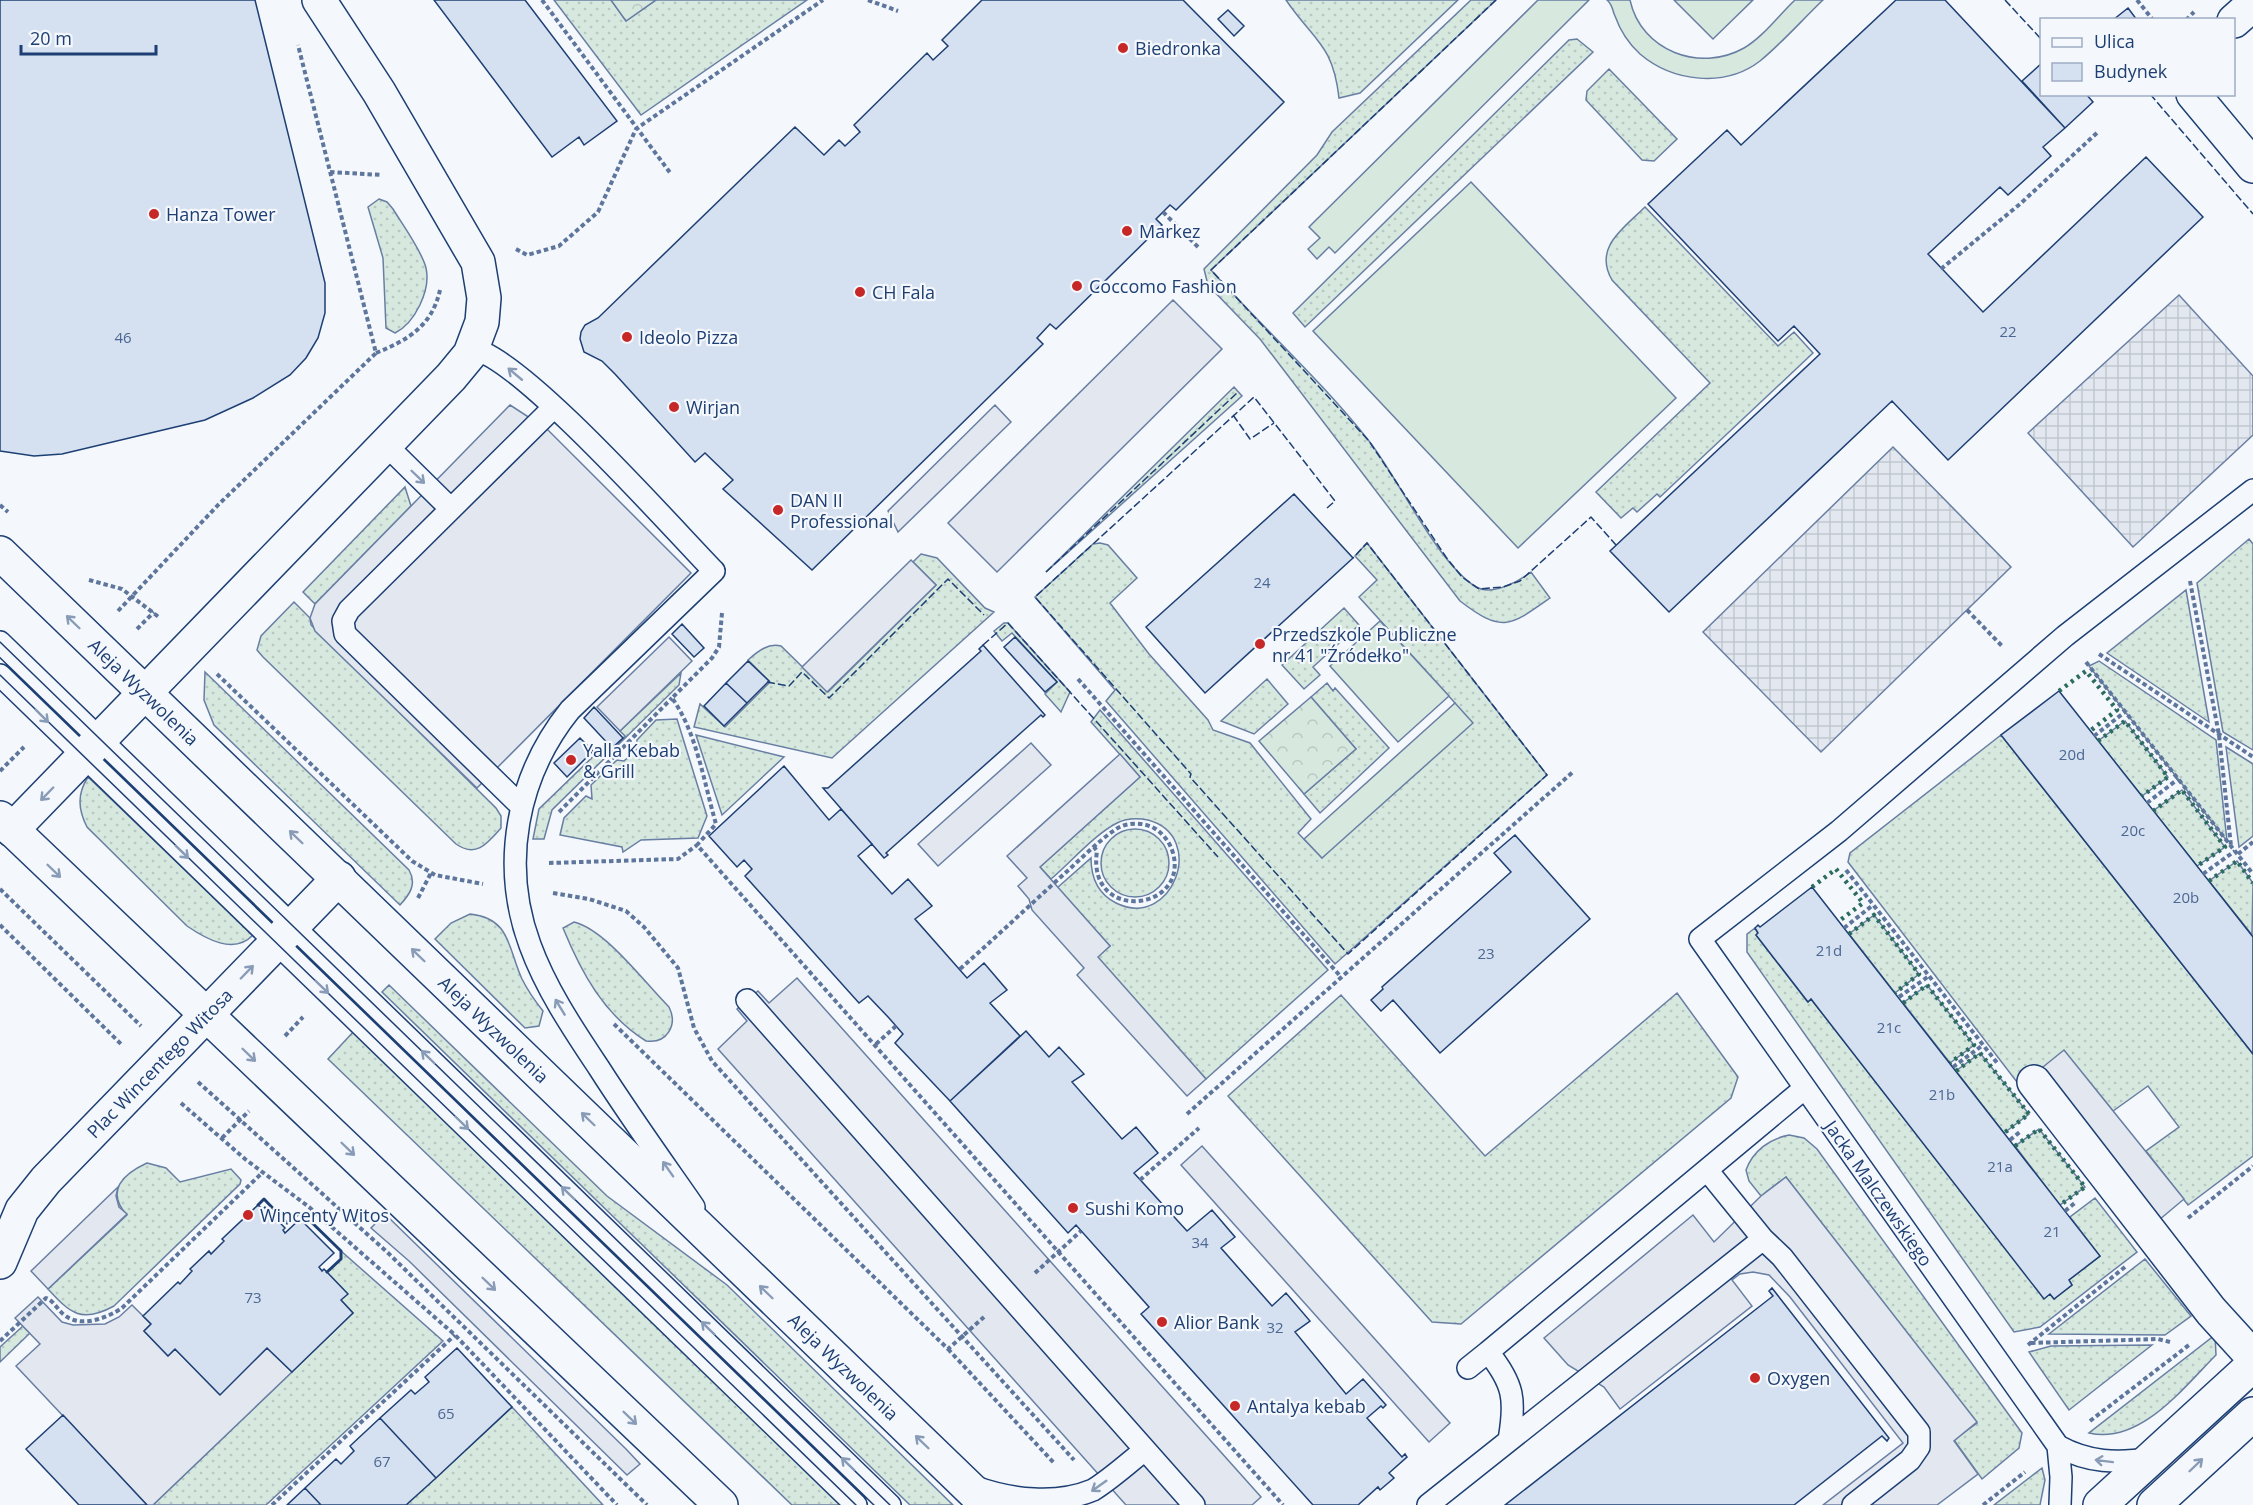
<svg xmlns="http://www.w3.org/2000/svg" width="2253" height="1505" viewBox="0 0 2253 1505" font-family="'Open Sans',sans-serif">
<defs>
<pattern id="grass-dots" width="8" height="8" patternUnits="userSpaceOnUse" patternTransform="scale(1.5)"><rect width="8" height="8" fill="#d7e8df"/><path d="M2 2h.1M6 6h.1" fill="none" stroke="#b8c8c3" stroke-width="1.8" stroke-linecap="round"/></pattern>
<pattern id="forest-crowns" width="20" height="18" patternUnits="userSpaceOnUse" patternTransform="scale(1.5)"><rect width="20" height="18" fill="#d7e8df"/><path d="M2 6a3 3 0 1 1 6 0M12 15a3 3 0 1 1 6 0" fill="none" stroke="#b8c8c3"/></pattern>
<pattern id="plaza-grid" width="8" height="8" patternUnits="userSpaceOnUse" patternTransform="scale(1.5)"><rect width="8" height="8" fill="#e3e8f0"/><path d="M0 4h8M4 0v8" fill="none" stroke="#c2c8d1"/></pattern>
</defs>
<rect width="100%" height="100%" fill="#f4f7fb"/>
<path fill="url(#grass-dots)" stroke="#687fa3" stroke-width="1.5" d="M554,0H611L626,21L656,0H807L641,115Z
M1286,0H1458L1360,93L1339,98C1333,44 1314,41 1286,0Z
M1471,0H1496L1211,270C1262,327 1322,381 1369,441C1399,479 1437,563 1476,587C1492,596 1518,582 1531,572L1550,598C1509,627 1502,633 1460,601L1260,339L1208,285L1204,269L1317,155L1332,132Z
M1577,39L1593,52L1305,327L1293,313L1569,40Z
M1609,69L1677,139L1654,161L1642,160L1586,100L1587,91Z
M379,199L387,202L393,209C402,224 422,251 426,268C431,290 415,323 395,333L386,328L383,258L368,207Z
M1645,207L1778,346L1794,332L1813,353L1660,497L1657,494L1637,512L1633,508L1621,518L1596,492L1710,383L1612,280C1593,247 1624,228 1645,207Z
M1234,387L1242,396L1046,572Z
M405,487L411,506L315,604L303,592Z
M2249,539L2253,544V750L2223,732L2197,583Z
M1100,543L1108,545L1137,578L1110,603L1149,654L1208,720L1213,730L1250,743L1311,819L1298,833L1322,858L1455,703L1359,597L1377,580L1355,556L1367,543L1547,775L1335,964L1106,701L1115,690L1035,597L1093,544Z
M921,554L937,558L985,608L994,612L832,758L694,727L700,704L725,727L770,682L748,660C758,651 768,643 781,646L828,692L936,585L913,562Z
M2186,590L2209,722L2107,653Z
M294,602L310,618L311,625L496,808L501,816V828C487,844 476,858 456,844L263,657L257,650L261,636Z
M1344,608L1359,625L1313,667L1320,675L1304,689L1282,665Z
M1004,623H1008L1070,692L1061,712L1045,694L1057,682L1012,633L1002,641L994,631Z
M2099,661L2216,740L2227,841L2089,666Z
M205,672L409,870C417,884 410,894 400,905L214,725L204,700Z
M681,673L679,685L552,810L544,839H533L539,809L606,744L612,750L625,736L620,731Z
M1267,679L1288,704L1254,734L1221,721Z
M1327,683L1333,691L1335,688L1389,748L1320,813L1304,794L1356,749L1311,697Z
M1100,710L1328,970L1206,1079L1097,957L1110,946L1057,888L1091,858C1091,877 1098,894 1116,903C1172,931 1208,836 1148,820C1137,818 1127,818 1117,823C1095,834 1070,863 1051,879L1040,867L1140,777L1091,722Z
M677,719L707,816L698,838L641,840L623,852L622,847L560,835L564,818L586,796L592,799L591,785L617,760L624,761L636,750L637,740L656,720Z
M2125,721L2168,777L2142,796L2098,741Z
M696,735L784,757L722,815Z
M2001,735L2253,1054V1156L2188,1205L2146,1151L2179,1127L2148,1086L2113,1111L2064,1051L2020,1086L1848,862L1850,853Z
M2226,747L2253,764V836L2239,847Z
M88,777L253,935C234,955 206,939 187,926L87,827C78,809 77,794 88,777Z
M2182,790L2225,847L2197,866L2153,811Z
M1101 863a34 34 0 1 1 68 0a34 34 0 1 1-68 0Z
M2237,861L2253,883L2252,935L2209,881Z
M470,914C511,918 508,949 522,979C528,991 535,1001 543,1011L539,1026L525,1028L435,939L451,923Z
M1874,915L1919,974L1895,993L1849,934Z
M574,922C606,930 644,982 669,1007C678,1025 667,1044 646,1041C604,1015 581,972 563,928Z
M1755,928L1758,933L1756,935L1807,1001L1811,999L2044,1298L2050,1294L2054,1299L2072,1285L2069,1280L2100,1256L2070,1217L2095,1198L2137,1252L2040,1327L2014,1332L1747,952V934Z
M389,985L607,1196L727,1285L953,1505H910L382,992Z
M1927,985L1974,1045L1950,1063L1903,1003Z
M1677,993L1738,1077L1731,1098L1461,1324L1432,1322L1228,1096L1341,995L1485,1156Z
M355,1030L844,1505H792L328,1059Z
M1980,1053L2029,1114L2004,1133L1956,1071Z
M2039,1129L2085,1187L2060,1205L2015,1146Z
M1789,1135L1804,1138L1817,1149L2022,1433L2019,1448L1982,1479L1954,1440L1977,1423L1786,1177L1761,1196L1749,1181L1746,1170C1753,1151 1769,1139 1789,1135Z
M147,1163L166,1168L180,1182L231,1169L241,1180L240,1184L114,1306C81,1324 70,1313 48,1289L127,1215C105,1191 123,1174 147,1163Z
M341,1251L443,1341L266,1505H153L353,1313L341,1300L327,1272L341,1259Z
M2145,1259L2191,1316L2165,1335L2049,1334Z
M23,1326L30,1333L0,1362V1347Z
M2215,1335L2216,1355C2183,1388 2140,1445 2089,1433Z
M2152,1345L2069,1410L2029,1352L2051,1346Z
M512,1407L603,1505H406Z
M2042,1468L2045,1480L2040,1505H1994Z"/>
<path fill="url(#forest-crowns)" stroke="#687fa3" stroke-width="1.5" d="M611,0H656L626,21Z
M1311,697L1356,749L1304,794L1259,741Z"/>
<path fill="#d7e8df" stroke="#687fa3" stroke-width="1.5" d="M1538,0H1589L1335,253L1329,247L1317,259L1308,249L1320,238L1309,227Z
M1607,0H1630C1641,51 1700,73 1744,48C1763,37 1779,15 1795,0H1823C1802,20 1782,43 1760,61C1725,88 1673,82 1640,54C1629,44 1620,30 1615,16C1612,10 1613,5 1607,0Z
M1674,0H1753L1713,39Z
M1471,182L1676,398L1518,548L1313,331Z
M1380,621L1449,696L1398,742L1330,666Z
M1455,703L1473,723L1322,858L1304,839Z"/>
<path fill="#e3e8f0" stroke="#687fa3" stroke-width="1.5" d="M1173,300L1222,349L997,572L948,523Z
M510,405L547,429L691,573L477,788L315,631L310,618L315,604Z
M995,405L1011,422L898,532L888,511Z
M911,560L936,585L827,692L802,667Z
M669,637L692,661L620,731L597,707Z
M1031,743L1051,765L938,866L918,844Z
M1120,754L1140,777L1040,867L1110,946L1098,957L1206,1079L1187,1096L1077,975L1084,968L1032,910L1029,899L1018,886L1027,878L1007,856Z
M797,978L1261,1497L1252,1505H1126L718,1049L747,1021L737,1009L747,1000L758,991L769,1003Z
M2064,1050L2184,1199L2159,1220L2038,1071Z
M1202,1146L1450,1423L1429,1442L1181,1165Z
M1786,1177L1977,1422L1954,1441L1978,1474L1937,1505H1823L1903,1443L1790,1297L1769,1275L1753,1272L1740,1274L1732,1280L1752,1306L1620,1409L1604,1387L1568,1365L1544,1338L1693,1215L1714,1242L1761,1196Z
M118,1187L116,1196L119,1207L127,1214L48,1289L31,1271Z
M385,1214L626,1449L640,1464L627,1475L409,1261L371,1228Z
M38,1297L62,1322L73,1325L105,1324L119,1317L132,1305L151,1324L144,1331L168,1356L175,1349L219,1394L267,1348L292,1372L153,1505H147L16,1366L40,1344L15,1318Z"/>
<path fill="url(#plaza-grid)" stroke="#687fa3" stroke-width="1.5" d="M2179,295L2253,376V435L2133,547L2028,433Z
M1893,447L2011,567L1821,752L1703,632Z"/>
<path fill="#d5e0f0" stroke="#1d3f73" stroke-width="1.5" d="M0,0H255L325,283V313L318,338L306,358L290,375L253,398L205,420L62,454L34,456L0,451Z
M434,0H525L617,121L584,145L579,137L552,157Z
M982,0H1183L1284,102L1176,210L1170,205L1156,219L1162,225L1056,329L1050,324L1037,338L1043,344L812,570L723,489L733,480L705,453L695,462L615,374L602,361L584,352L580,339L581,332L585,325L598,318L795,127L824,155L839,140L845,146L860,132L854,125L927,53L933,60L948,46L942,40Z
M1896,0H1945L2065,128L2043,147L2051,156L2008,195L2000,187L1928,254L1983,312L2146,157L2203,217L1948,460L1892,401L1669,612L1610,551L1820,354L1794,326L1778,341L1648,204L1727,130L1741,145Z
M2128,8L2137,20H2113Z
M1228,10L1244,26L1234,36L1218,19Z
M2042,63V94H2086L2093,102L2065,128L2022,81Z
M1294,494L1353,558L1205,693L1146,627Z
M682,624L704,648L694,657L672,634Z
M1015,637L1057,682L1045,692L1004,647Z
M983,645L1045,715L1043,717L1041,715L1023,731L886,853L888,855L884,858L823,788H828L981,651L979,649Z
M748,661L769,681L747,703L726,683Z
M726,683L747,703L724,726L704,706Z
M2059,691L2253,937V1054L2001,735Z
M594,707L623,738L612,748L584,718Z
M580,738L593,751L567,777L554,763Z
M784,766L829,820L841,809L872,844L858,856L892,894L908,879L932,906L915,919L967,978L984,963L1007,990L990,1003L1020,1036L950,1101L895,1043L903,1034L889,1018L868,996L859,1003L745,876L752,869L744,860L737,867L709,836Z
M1515,835L1590,919L1440,1053L1393,1000L1381,1011L1371,1000L1383,989L1382,987L1511,872L1494,853Z
M1812,887L2100,1256L2069,1280L2072,1285L2054,1299L2050,1294L2044,1299L1811,999L1808,1002L1756,935L1758,933L1755,928L1758,925L1760,927Z
M1026,1031L1049,1057L1059,1047L1084,1074L1072,1082L1122,1139L1136,1127L1158,1153L1134,1173L1187,1231L1212,1210L1235,1237L1221,1248L1272,1306L1286,1293L1310,1321L1295,1332L1346,1394L1363,1379L1386,1405L1383,1408L1381,1406L1367,1418L1402,1457L1405,1454L1407,1457L1389,1473L1394,1478L1380,1490L1378,1487L1358,1505H1313L1141,1314L1149,1307L1076,1225L1068,1233L950,1101Z
M258,1205L263,1209L265,1207L285,1228L283,1230L285,1233L300,1219L334,1253L319,1267L322,1271L324,1269L348,1294L341,1300L353,1313L292,1372L267,1348L220,1395L175,1349L168,1356L144,1331L151,1324L143,1316L178,1282L180,1284L192,1271L190,1269L209,1251L211,1254L224,1241L222,1239Z
M1772,1288L1889,1438L1887,1441L1882,1436L1794,1505H1505L1773,1296L1769,1291Z
M457,1348L512,1407L436,1478L380,1418L411,1390L415,1394L429,1382L425,1377Z
M63,1415L147,1505H79L26,1449Z
M380,1418L436,1478L406,1505H321L305,1488L336,1459L341,1464L354,1451L350,1446Z
M305,1488L321,1505H287Z"/>
<g fill="none" stroke-linecap="round" stroke-linejoin="round">
<g stroke="#1d3f73" stroke-width="24">
<path id="lane" d="M472,349C519,355 673,529 714,571L570,710C517,776 500,864 530,945C546,989 573,1029 599,1068C629,1115 662,1161 694,1207
M385,444L451,509
M0,642L890,1505
M0,675L856,1505
M521,806L345,634L343,621L349,610L554,407
M747,1000L1194,1505
M1763,1239L1782,1257L1919,1432V1447L1910,1460L1853,1505
M1468,1368L1488,1352
M1509,1440C1516,1400 1514,1384 1488,1352L1805,1088
M2058,1446C2089,1463 2116,1463 2150,1459
M975,1487C1011,1500 1057,1505 1093,1490C1111,1479 1128,1463 1145,1450
M1428,1505L1763,1239L1707,1170
M2060,1505L2061,1477L2058,1446L1700,939L1839,831L2065,636L2253,490"/>
</g>
<g stroke="#1d3f73" stroke-width="36">
<g id="street">
<path d="M2234,21L2253,4"/>
<path d="M2193,94L2253,166"/>
<path d="M12,830L451,377L470,354L482,322L484,298L478,262L379,92L319,0"/>
<path d="M2034,1082L2211,1311L2253,1357"/>
<path id="s1" d="M0,1262L22,1210L46,1180L339,878"/>
</g>
</g>
<g stroke="#1d3f73" stroke-width="36">
<g id="secondary">
<path id="s2" d="M0,553L987,1505"/>
<path d="M0,818L721,1505"/>
<path d="M2100,1505L2253,1365"/>
<path d="M2154,1505L2253,1414"/>
</g>
</g>
<path stroke="#5e769c" stroke-width="4" stroke-dasharray="4.5 3" stroke-linecap="butt" d="M542,0L671,174
M868,0L898,11
M2137,0L2153,20
M2186,20L2194,12
M330,172L382,175
M1163,212L1200,249
M516,249L527,255L559,246L598,212L636,129L823,0
M1941,269L2020,204L2099,131
M376,353C408,340 432,326 440,290
M0,505L8,512
M89,580L122,589L160,618
M2190,581L2219,735L2231,846
M1967,610L2002,646
M118,611L218,505L376,353L298,45
M722,613L719,647L712,658L672,698C697,733 704,783 716,824L697,845L1283,1505
M137,629L154,612
M2099,654L2253,757
M2086,662L2253,874
M217,674L412,861L435,875L483,884
M1078,679L1341,977
M2094,736L2125,712
M0,771L24,747
M2147,803L2178,779
M559,812L672,698
M2238,854L2253,842
M549,863L678,859L697,845
M1846,870L1998,1064
M2203,874L2235,851
M0,889L141,1026
M553,893L589,899L626,911L644,927L678,968L694,1028L712,1061L1074,1460
M418,898L431,873
M0,925L122,1045
M1844,928L1873,905
M960,969C995,938 1029,906 1064,874C1081,859 1097,842 1116,829C1127,822 1143,822 1154,828C1164,834 1170,843 1173,853C1189,912 1086,923 1097,851L1094,847
M1899,997L1929,976
M614,1024L948,1349L984,1317
M285,1036L303,1017
M876,1044L896,1026
M1953,1067L1983,1045
M198,1082L387,1252L647,1505
M181,1103L245,1159L309,1207L455,1335L617,1505
M1187,1114L1574,771
M222,1138L249,1111
M2010,1140L2021,1131
M1140,1180L1199,1128
M2065,1211L2076,1202
M2188,1218L2253,1166
M1035,1273L1081,1231
M0,1341L46,1298C54,1301 57,1309 63,1314C80,1329 107,1318 122,1308L263,1172
M2031,1343L2158,1339L2170,1342
M2028,1345L2125,1267
M948,1349L1054,1463
M2090,1421L2189,1345
M272,1505L455,1335
M1983,1505L2025,1472"/>
<use href="#lane" stroke="#f4f7fb" stroke-width="21"/>
<use href="#street" stroke="#f4f7fb" stroke-width="33"/>
<use href="#secondary" stroke="#f4f7fb" stroke-width="33"/>
<path stroke="#1d3f73" stroke-width="1.5" d="M0,642L890,1505
M0,675L856,1505"/>
<path stroke="#2c6c60" stroke-width="4.5" stroke-dasharray="3 4.5" stroke-linecap="butt" d="M2059,691L2086,671L2117,710L2090,731
M2098,741L2125,721L2168,777L2142,796
M2153,811L2182,790L2225,847L2197,866
M2209,881L2237,861L2253,883
M1812,887L1836,869L1863,903L1839,921
M1849,934L1874,915L1919,974L1895,993
M1903,1003L1927,985L1974,1045L1950,1063
M1956,1071L1980,1053L2029,1114L2004,1133
M2015,1146L2039,1129L2085,1187L2060,1205"/>
<path stroke="#1d3f73" stroke-width="1.5" stroke-dasharray="8 3" stroke-linecap="butt" d="M1496,0L1211,270L1369,441L1446,557L1462,577L1479,589L1503,587L1520,581L1591,517L1616,545
M2005,0L2042,40
M2150,94L2253,214
M1233,415L1250,439L1274,423
M1327,508L1335,501L1254,397L1035,597L1191,774L1190,777L1348,954L1547,775L1367,543L1353,558
M1046,572L1237,393
M983,645L1008,623L1218,857
M767,682L789,686L802,672L829,698L948,579L984,615"/>
<path stroke="#1d3f73" stroke-width="3" d="M258,1205L264,1199L287,1223L298,1214H303L341,1251V1259L327,1272"/>
</g>
<defs><path id="oneway-shaft" d="M-6 0H5M1.5-3L5.5 0L1.5 3" fill="none" stroke-width="1.6" stroke-linecap="round" stroke-linejoin="round" transform="scale(1.5)"/></defs>
<g stroke="#889bb7">
<use href="#oneway-shaft" transform="translate(515 374) rotate(-140)"/>
<use href="#oneway-shaft" transform="translate(418 477) rotate(44)"/>
<use href="#oneway-shaft" transform="translate(73 622) rotate(-136)"/>
<use href="#oneway-shaft" transform="translate(42 716) rotate(45)"/>
<use href="#oneway-shaft" transform="translate(47 794) rotate(134)"/>
<use href="#oneway-shaft" transform="translate(296 837) rotate(-136)"/>
<use href="#oneway-shaft" transform="translate(182 852) rotate(44)"/>
<use href="#oneway-shaft" transform="translate(54 871) rotate(44)"/>
<use href="#oneway-shaft" transform="translate(418 955) rotate(-136)"/>
<use href="#oneway-shaft" transform="translate(247 972) rotate(-46)"/>
<use href="#oneway-shaft" transform="translate(322 987) rotate(44)"/>
<use href="#oneway-shaft" transform="translate(560 1007) rotate(-121)"/>
<use href="#oneway-shaft" transform="translate(249 1055) rotate(44)"/>
<use href="#oneway-shaft" transform="translate(428 1057) rotate(-136)"/>
<use href="#oneway-shaft" transform="translate(588 1119) rotate(-136)"/>
<use href="#oneway-shaft" transform="translate(462 1123) rotate(44)"/>
<use href="#oneway-shaft" transform="translate(348 1149) rotate(44)"/>
<use href="#oneway-shaft" transform="translate(668 1169) rotate(-125)"/>
<use href="#oneway-shaft" transform="translate(568 1193) rotate(-136)"/>
<use href="#oneway-shaft" transform="translate(489 1284) rotate(44)"/>
<use href="#oneway-shaft" transform="translate(766 1292) rotate(-136)"/>
<use href="#oneway-shaft" transform="translate(708 1328) rotate(-136)"/>
<use href="#oneway-shaft" transform="translate(630 1418) rotate(44)"/>
<use href="#oneway-shaft" transform="translate(922 1442) rotate(-136)"/>
<use href="#oneway-shaft" transform="translate(2104 1461) rotate(-173)"/>
<use href="#oneway-shaft" transform="translate(848 1464) rotate(-136)"/>
<use href="#oneway-shaft" transform="translate(2196 1465) rotate(-44)"/>
<use href="#oneway-shaft" transform="translate(1099 1486) rotate(145)"/>
</g>
<g fill="#c62828" stroke="#f4f7fb" stroke-width="2">
<circle cx="1123" cy="48" r="6"/>
<circle cx="154" cy="214" r="6"/>
<circle cx="1127" cy="231" r="6"/>
<circle cx="1077" cy="286" r="6"/>
<circle cx="860" cy="292" r="6"/>
<circle cx="627" cy="337" r="6"/>
<circle cx="674" cy="407" r="6"/>
<circle cx="778" cy="510" r="6"/>
<circle cx="1260" cy="644" r="6"/>
<circle cx="571" cy="760" r="6"/>
<circle cx="1073" cy="1208" r="6"/>
<circle cx="248" cy="1215" r="6"/>
<circle cx="1162" cy="1322" r="6"/>
<circle cx="1755" cy="1378" r="6"/>
<circle cx="1235" cy="1406" r="6"/>
</g>
<g text-anchor="middle" dominant-baseline="central" stroke-width="4.5" stroke-linejoin="round" paint-order="stroke">
<g font-size="15" fill="#4b6792">
<text x="2008" y="331">22</text>
<text x="123" y="337">46</text>
<text x="1262" y="582">24</text>
<text x="2072" y="754">20d</text>
<text x="2133" y="830">20c</text>
<text x="2186" y="897">20b</text>
<text x="1829" y="950">21d</text>
<text x="1486" y="953">23</text>
<text x="1889" y="1027">21c</text>
<text x="1942" y="1094">21b</text>
<text x="2000" y="1166">21a</text>
<text x="2052" y="1231">21</text>
<text x="1200" y="1242">34</text>
<text x="253" y="1297">73</text>
<text x="1275" y="1327">32</text>
<text x="446" y="1413">65</text>
<text x="382" y="1461">67</text>
</g>
<g font-size="18" fill="#1d3f73" stroke="#f4f7fb" text-anchor="start">
<text x="1135" y="48">Biedronka</text>
<text x="166" y="214">Hanza Tower</text>
<text x="1139" y="231">Markez</text>
<text x="1089" y="286">Coccomo Fashion</text>
<text x="872" y="292">CH Fala</text>
<text x="639" y="337">Ideolo Pizza</text>
<text x="686" y="407">Wirjan</text>
<text x="790" y="500">DAN II<tspan x="790" dy="21">Professional</tspan></text>
<text x="1272" y="634">Przedszkole Publiczne<tspan x="1272" dy="21">nr 41 "Źródełko"</tspan></text>
<text x="583" y="750">Yalla Kebab<tspan x="583" dy="21">&amp; Grill</tspan></text>
<text x="1085" y="1208">Sushi Komo</text>
<text x="260" y="1215">Wincenty Witos</text>
<text x="1174" y="1322">Alior Bank</text>
<text x="1767" y="1378">Oxygen</text>
<text x="1247" y="1406">Antalya kebab</text>
</g>
<g font-size="18" fill="#1d3f73" stroke="#f4f7fb">
<text stroke="none"><textPath href="#s2" startOffset="200">Aleja Wyzwolenia</textPath></text>
<text stroke="none"><textPath href="#s2" startOffset="686">Aleja Wyzwolenia</textPath></text>
<text stroke="none"><textPath href="#s1" startOffset="258">Plac Wincentego Witosa</textPath></text>
<text transform="translate(1879 1193) rotate(55)">Jacka Malczewskiego</text>
<text stroke="none"><textPath href="#s2" startOffset="1172">Aleja Wyzwolenia</textPath></text>
</g>
</g>
<rect x="2040" y="18" width="195" height="78" fill="#f4f7fb" stroke="#9eadc5" stroke-width="1.5"/>
<rect x="2052" y="38" width="30" height="9" fill="#f4f7fb" stroke="#9eadc5" stroke-width="1.5"/>
<text x="2094" y="48" font-size="18" fill="#1d3f73">Ulica</text>
<rect x="2052" y="63" width="30" height="18" fill="#d5e0f0" stroke="#9eadc5" stroke-width="1.5"/>
<text x="2094" y="78" font-size="18" fill="#1d3f73">Budynek</text>
<path d="M21 45v9h135v-9" fill="none" stroke="#1d3f73" stroke-width="3"/>
<text x="30" y="45" font-size="18" fill="#1d3f73" stroke="#f4f7fb" stroke-width="4.5" paint-order="stroke">20 m</text>
</svg>
